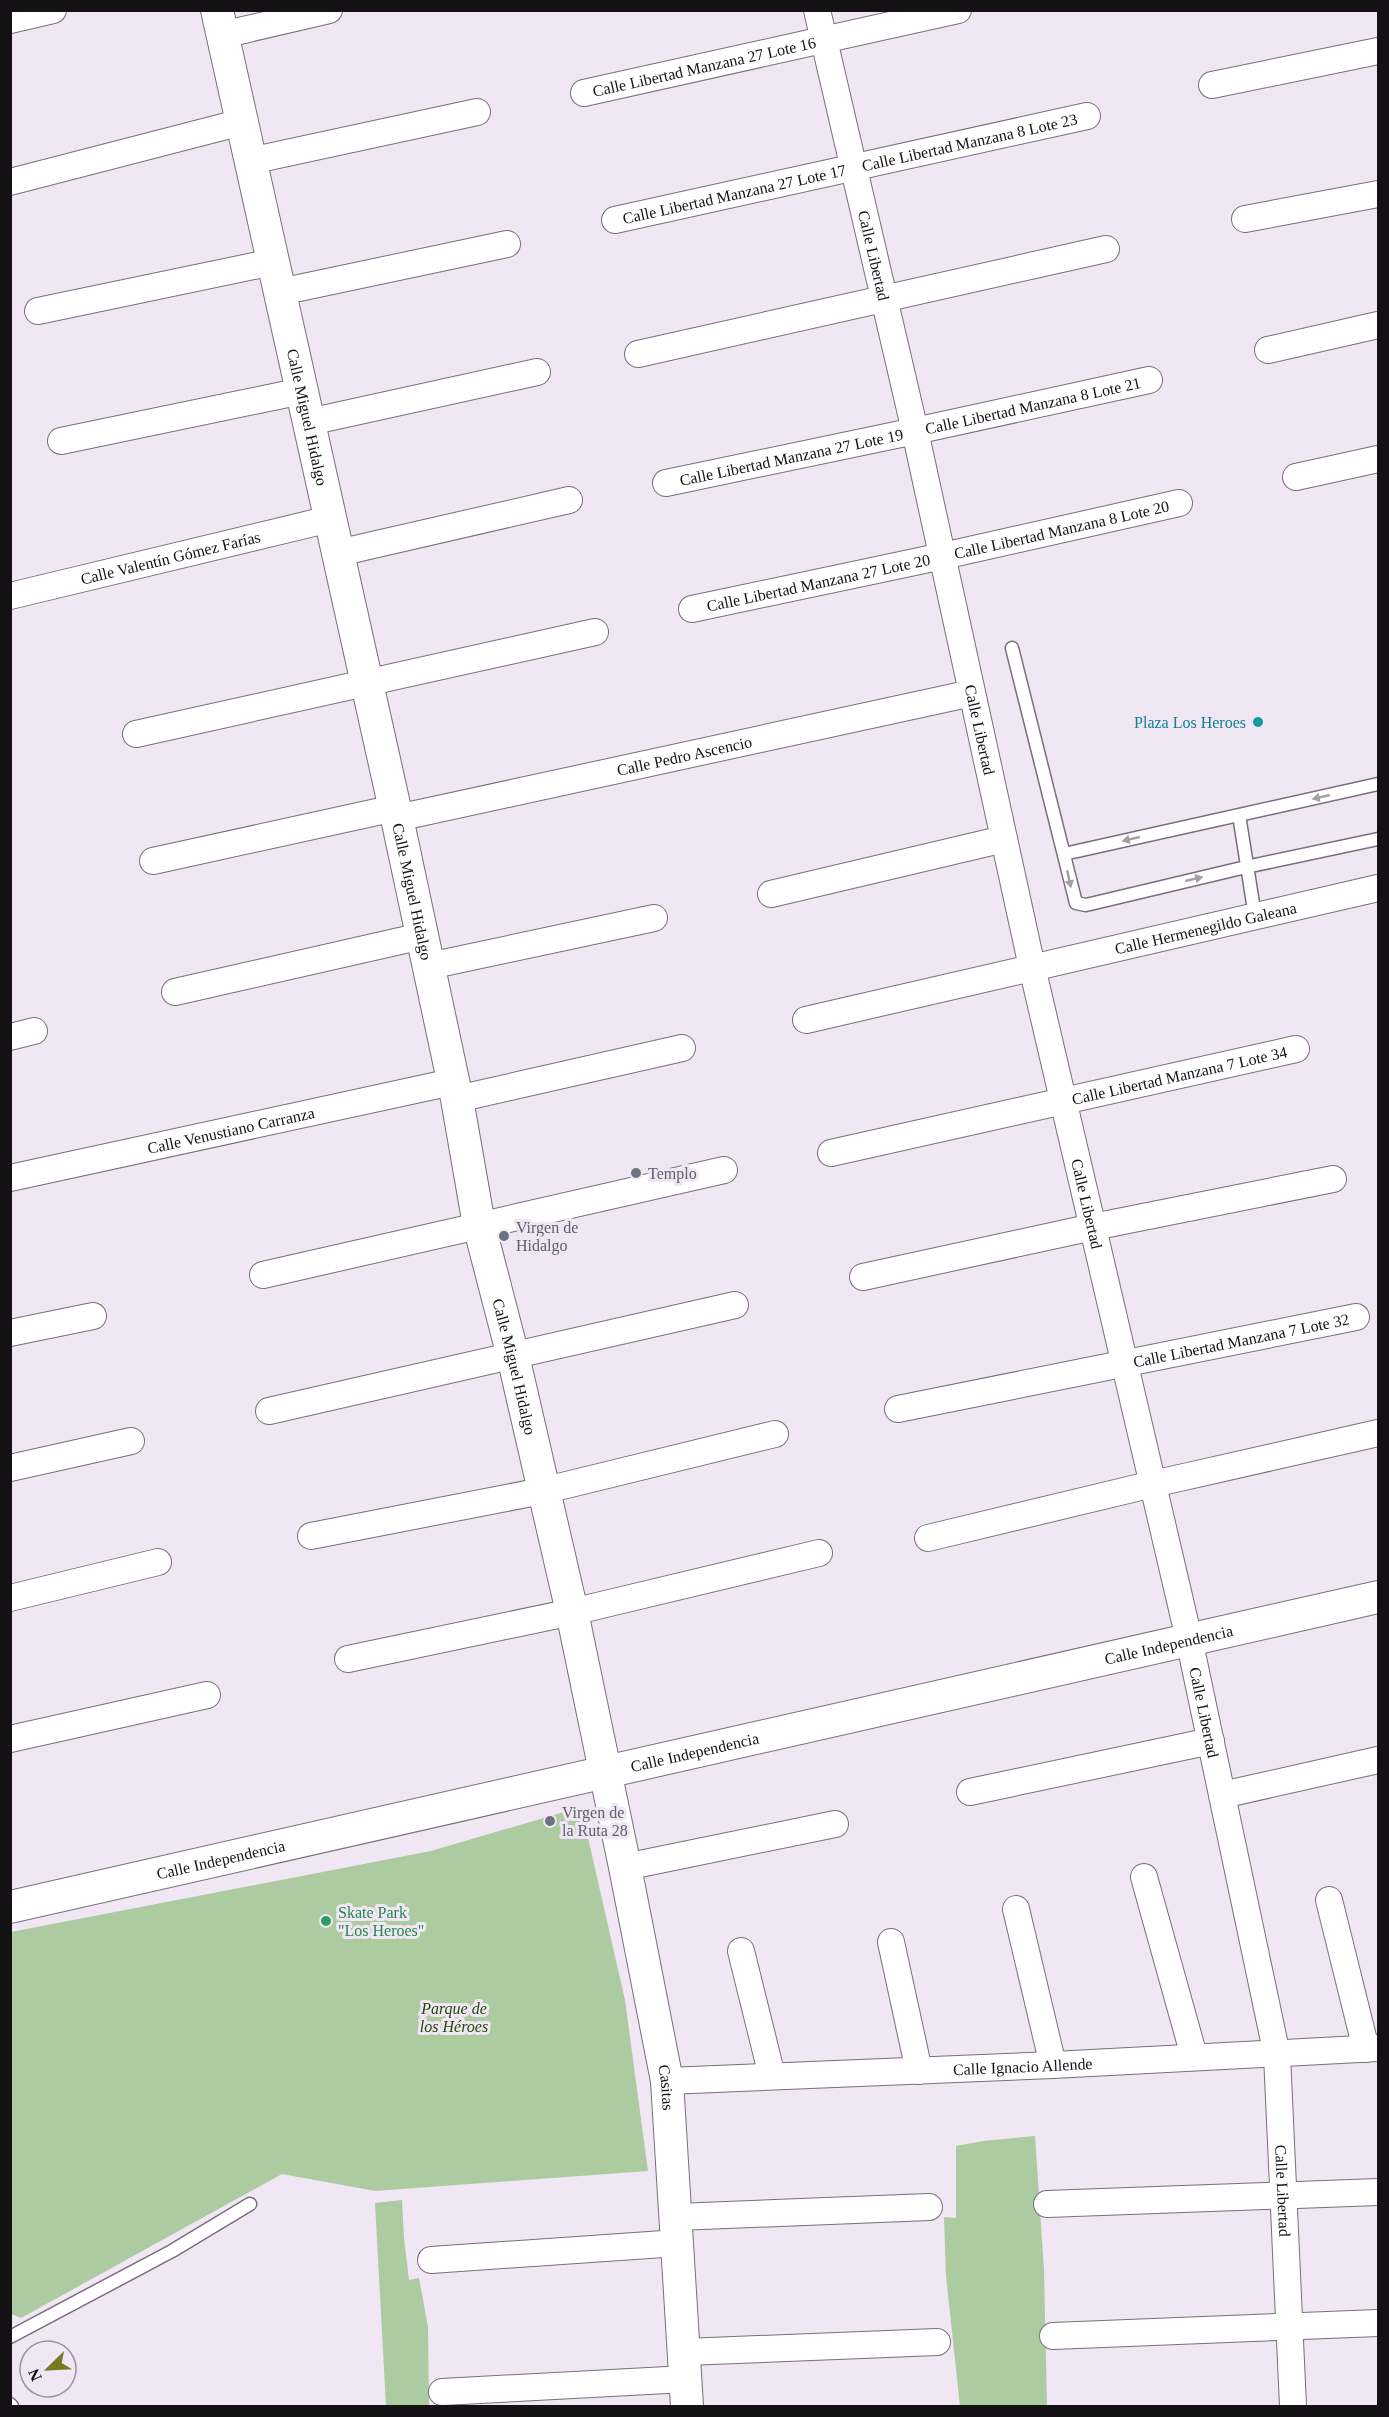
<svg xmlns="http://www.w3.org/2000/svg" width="1389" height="2417" viewBox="0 0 1389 2417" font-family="'Times New Roman',serif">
<rect width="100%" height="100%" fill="#f1e6f3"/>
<path fill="#accba0" d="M581,1807L625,2000L648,2171L375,2191L282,2174L21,2318L11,2314V1932L431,1851Z
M1035,2136L1044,2270L1047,2406H960L946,2276L944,2217L956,2218V2146L983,2141Z
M402,2200L404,2238L409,2280L419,2278L428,2327L429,2406H386L375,2203Z"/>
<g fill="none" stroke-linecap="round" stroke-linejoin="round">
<g stroke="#786f7a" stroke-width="15">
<path id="service" d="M1012,648L1076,903L1086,905L1246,867L1378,839
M1239,815L1255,916
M1064,854L1378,784
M10,2337L172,2251L250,2204
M10,2404L12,2406"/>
</g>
<g stroke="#786f7a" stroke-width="28">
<g id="minor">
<path id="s1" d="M817,10L915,431L1032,967L1189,1639L1277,2055L1293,2406"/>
<path d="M10,20L53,10"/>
<path d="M222,35L329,10"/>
<path d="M1212,85L1378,51"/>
<path id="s2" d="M584,93L958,10"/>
<path d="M250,161L477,112"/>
<path d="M10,182L242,122"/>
<path d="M1245,219L1378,194"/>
<path id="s3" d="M615,220L1087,116"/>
<path d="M280,292L507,244"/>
<path d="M38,311L273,262"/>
<path d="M1268,350L1378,325"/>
<path d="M638,354L1106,249"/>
<path d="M309,422L537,372"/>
<path d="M61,441L302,391"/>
<path d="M1296,477L1378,459"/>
<path id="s4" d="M666,483L915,431L1149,380"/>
<path d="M338,553L569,500"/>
<path id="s5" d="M10,596L330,519"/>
<path id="s6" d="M692,609L943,556L1179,503"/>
<path d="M136,734L595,632"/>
<path id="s7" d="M397,818L972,693"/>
<path d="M153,861L395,808"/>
<path d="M771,894L1004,839"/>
<path d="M429,966L654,918"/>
<path d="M175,992L422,936"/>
<path id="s8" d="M806,1020L1378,888"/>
<path d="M10,1037L34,1031"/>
<path d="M457,1099L682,1048"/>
<path id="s9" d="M831,1153L1296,1049"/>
<path id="s10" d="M10,1178L452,1082"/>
<path d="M263,1275L724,1170"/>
<path d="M863,1277L1093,1227L1333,1179"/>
<path d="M10,1333L93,1316"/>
<path id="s11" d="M898,1409L1356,1317"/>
<path d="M269,1411L735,1305"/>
<path d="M10,1468L131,1441"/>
<path d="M311,1536L542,1491L775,1434"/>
<path d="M928,1538L1153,1484L1378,1433"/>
<path d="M10,1598L158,1562"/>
<path d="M348,1659L572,1612L819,1553"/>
<path d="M10,1739L207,1695"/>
<path d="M970,1792L1211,1741"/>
<path d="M1222,1795L1378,1760"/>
<path d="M625,1867L835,1824"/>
<path d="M1144,1877L1194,2056"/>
<path d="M1329,1900L1366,2049"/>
<path d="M1016,1909L1053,2065"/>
<path d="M891,1942L919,2071"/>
<path d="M741,1951L772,2076"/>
<path id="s12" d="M667,2081L1053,2065L1378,2048"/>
<path d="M1047,2204L1378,2192"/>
<path d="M677,2217L929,2207"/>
<path d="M431,2260L678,2243"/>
<path d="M1053,2336L1378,2323"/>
<path d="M685,2352L937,2342"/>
<path d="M442,2392L686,2379"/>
</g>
</g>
<g stroke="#786f7a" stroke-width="34">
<g id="tertiary">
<path id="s13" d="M217,10L397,818L457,1099L479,1225L513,1356L572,1612L625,1867L667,2081L687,2406"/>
<path id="s14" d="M10,1907L1378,1597"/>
</g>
</g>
<use href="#service" stroke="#fff" stroke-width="12"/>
<use href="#minor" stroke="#fff" stroke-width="26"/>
<use href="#tertiary" stroke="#fff" stroke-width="32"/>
</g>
<defs><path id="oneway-solid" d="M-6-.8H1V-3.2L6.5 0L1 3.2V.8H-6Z" transform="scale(1.5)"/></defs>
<g fill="#a1a0a1">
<use href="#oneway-solid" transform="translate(1321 797) rotate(167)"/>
<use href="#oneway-solid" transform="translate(1131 839) rotate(167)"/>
<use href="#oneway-solid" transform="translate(1069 879) rotate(78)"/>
<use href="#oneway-solid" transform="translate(1194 879) rotate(-13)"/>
</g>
<circle fill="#0f9aa8" stroke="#f1e6f3" stroke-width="2" cx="1258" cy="722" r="6"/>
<g fill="#6b7280" stroke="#f1e6f3" stroke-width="2">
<circle cx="636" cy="1173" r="6"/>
<circle cx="504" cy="1236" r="6"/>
<circle cx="550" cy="1821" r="6"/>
</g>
<circle fill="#2e9e5b" stroke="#f1e6f3" stroke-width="2" cx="326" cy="1921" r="6"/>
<g text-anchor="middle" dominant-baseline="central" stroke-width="6" stroke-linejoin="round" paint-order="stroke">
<g font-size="16" fill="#141115" stroke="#f1e6f3">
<text stroke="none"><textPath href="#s2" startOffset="123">Calle Libertad Manzana 27 Lote 16</textPath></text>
<text stroke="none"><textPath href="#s3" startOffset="363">Calle Libertad Manzana 8 Lote 23</textPath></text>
<text stroke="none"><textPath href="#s3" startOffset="122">Calle Libertad Manzana 27 Lote 17</textPath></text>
<text stroke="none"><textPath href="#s1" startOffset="252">Calle Libertad</textPath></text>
<text stroke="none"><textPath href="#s4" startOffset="375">Calle Libertad Manzana 8 Lote 21</textPath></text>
<text stroke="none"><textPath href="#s13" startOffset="417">Calle Miguel Hidalgo</textPath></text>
<text stroke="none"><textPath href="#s4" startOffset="128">Calle Libertad Manzana 27 Lote 19</textPath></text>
<text stroke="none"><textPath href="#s6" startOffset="378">Calle Libertad Manzana 8 Lote 20</textPath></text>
<text stroke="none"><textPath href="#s5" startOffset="165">Calle Valentín Gómez Farías</textPath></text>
<text stroke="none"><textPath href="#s6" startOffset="129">Calle Libertad Manzana 27 Lote 20</textPath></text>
<text stroke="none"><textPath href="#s1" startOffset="738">Calle Libertad</textPath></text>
<text stroke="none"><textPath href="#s7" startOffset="294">Calle Pedro Ascencio</textPath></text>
<text stroke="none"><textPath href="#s13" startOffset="903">Calle Miguel Hidalgo</textPath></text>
<text stroke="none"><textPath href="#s8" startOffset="410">Calle Hermenegildo Galeana</textPath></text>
<text stroke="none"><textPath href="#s9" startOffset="357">Calle Libertad Manzana 7 Lote 34</textPath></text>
<text stroke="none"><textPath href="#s10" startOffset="226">Calle Venustiano Carranza</textPath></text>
<text stroke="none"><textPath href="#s1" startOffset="1224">Calle Libertad</textPath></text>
<text stroke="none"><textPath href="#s11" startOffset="350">Calle Libertad Manzana 7 Lote 32</textPath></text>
<text stroke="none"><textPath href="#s13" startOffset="1389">Calle Miguel Hidalgo</textPath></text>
<text stroke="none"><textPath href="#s14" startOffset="1188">Calle Independencia</textPath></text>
<text stroke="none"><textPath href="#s1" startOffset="1746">Calle Libertad</textPath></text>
<text stroke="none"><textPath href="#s14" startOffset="702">Calle Independencia</textPath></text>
<text stroke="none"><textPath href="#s14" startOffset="216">Calle Independencia</textPath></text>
<text stroke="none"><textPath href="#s12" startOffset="356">Calle Ignacio Allende</textPath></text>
<text stroke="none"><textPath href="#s13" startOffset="2126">Casitas</textPath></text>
<text stroke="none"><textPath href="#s1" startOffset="2232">Calle Libertad</textPath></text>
</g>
<g font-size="16" fill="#0d838f" stroke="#f1e6f3" text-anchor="end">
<text x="1246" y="722">Plaza Los Heroes</text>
</g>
<g font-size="16" fill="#5b616d" stroke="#f1e6f3" text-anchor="start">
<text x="648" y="1173">Templo</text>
<text x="516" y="1227">Virgen de<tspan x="516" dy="18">Hidalgo</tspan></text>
<text x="562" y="1812">Virgen de<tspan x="562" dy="18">la Ruta 28</tspan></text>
</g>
<g font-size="16" fill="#27864d" stroke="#f1e6f3" text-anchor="start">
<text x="338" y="1912">Skate Park<tspan x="338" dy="18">"Los Heroes"</tspan></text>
</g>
<g font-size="16" font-style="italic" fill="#214907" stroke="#f1e6f3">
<text x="454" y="2008">Parque de<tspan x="454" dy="18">los Héroes</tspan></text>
</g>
</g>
<rect width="1389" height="2417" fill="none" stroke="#141115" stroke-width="24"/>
<g transform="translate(48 2369) rotate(246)"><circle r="28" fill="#f1e6f3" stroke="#99919a" stroke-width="1.5"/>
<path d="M0-4.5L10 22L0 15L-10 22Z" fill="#787921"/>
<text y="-9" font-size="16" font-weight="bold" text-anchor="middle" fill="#141115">N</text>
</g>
</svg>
